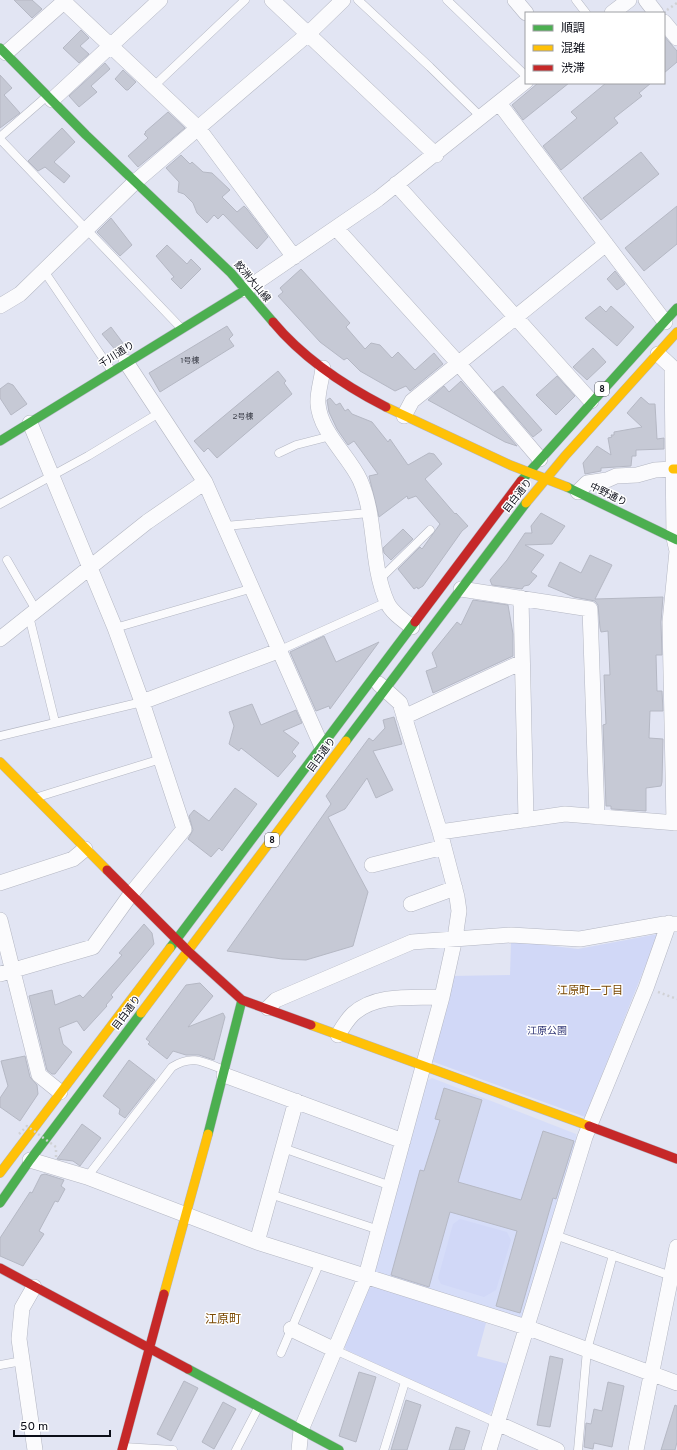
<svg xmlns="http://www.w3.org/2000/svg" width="677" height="1450" viewBox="0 0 677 1450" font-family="Overpass,'Noto Sans JP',sans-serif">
<rect width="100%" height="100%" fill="#e2e5f3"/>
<path fill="#d6ddf8" d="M432,1078L576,1134L577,1138L522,1318L376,1275L373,1269L425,1082Z"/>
<path fill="#d1d8f7" d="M658,934L585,1117L431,1061L450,976L510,975L511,941L578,949Z
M460,1219L507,1232L511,1240L496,1290L484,1297L441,1284L438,1278L453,1224Z
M374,1286L486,1323L477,1356L508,1364L492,1411L488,1415L346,1350L344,1345L367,1289Z"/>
<path fill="#c6c9d5" stroke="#b5b8c4" d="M14,0H32L42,9L32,18Z
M81,30L89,38L80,46L89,54L79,63L63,48Z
M664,36L677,51V62L664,73Z
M105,63L110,69L91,86L97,92L79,107L69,96Z
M123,70L136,82L128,90H126L115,79Z
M0,75L12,88L4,95L20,113L0,128Z
M538,83H569L523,120L512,105Z
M606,83H651L639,93L642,96L614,118L618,123L561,170L543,146L577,118L571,112Z
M168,112L185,128L138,167L128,156L148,138L144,134L146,133L145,132Z
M62,128L75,142L54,162L70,176L64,183L45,167L38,171L28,161Z
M641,152L659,174L601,220L583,198Z
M181,155L190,164L192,162L203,172L212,173L230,190L222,197L237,212L244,206L247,209L268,237L257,249L223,214L218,219L214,215L207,223L197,213L193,203L184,194L178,192L179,182L166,168Z
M677,206V244L644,271L625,248Z
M111,218L132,245L120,256L97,232Z
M167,245L187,264L191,259L201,269L181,289L171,279L174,277L156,256Z
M301,269L350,323L346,327L365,349L371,343L380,345L392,358L398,352L415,370L434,353L443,364L410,391L406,386L395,391L360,371L347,358L344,360L320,342L278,296L283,292L280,288Z
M615,271L625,284L617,290L607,279Z
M600,306L606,312L611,306L634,327L617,346L585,318Z
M227,326L233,335L229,339L234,346L160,392L149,373Z
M111,327L126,347L117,352L102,334Z
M593,348L606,362L587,380L573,367Z
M278,371L286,381L284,383L292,394L217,458L208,448L204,452L194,441Z
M557,376L575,396L556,415L536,395Z
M461,381L517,446L505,442L428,400L444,386L449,392Z
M8,383L13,385L27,404L11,415L0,398V389Z
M503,386L542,430L533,437L494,392Z
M641,397L649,404H655L657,439L664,438V449L636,450V456H632L631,466L601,468V471L585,474L583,463L597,446L611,455L608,438L612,437L611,435H614V432L642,427L627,413Z
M330,398L336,405L340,403L345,411L348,409L352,414L372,422L388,442L390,439L408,465L429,453L434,454L442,464L425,479L455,514L456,513L468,526L462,531L423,586L418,589L417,587L414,589L398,569L420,547L422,549L440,524L416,496L408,499L407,496L379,517L369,476L378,474L354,441L348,445L337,429L329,412L327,400Z
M541,513L565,526L552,544L525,545L544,555L531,572L537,576L529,585L524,586L522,589L492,585L490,580L507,560L525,533H532L531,526Z
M403,529L413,539L391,560L384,553L383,548Z
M590,555L612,565L595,599L663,597L661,622L662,655H656L657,691H662L663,711H650L649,738L663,739L662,782L661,786L646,788V811L611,809V806H606L603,725L606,724L604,675H610L608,631L601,632L600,628L598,605L595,601L574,597L548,586L560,562L581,573Z
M473,600L508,605L513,634V656L433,693L426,671L437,667L432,653L457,622L461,625Z
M324,636L336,662L379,642L330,709L329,706L316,711L290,652Z
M252,704L261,725L296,710L302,723L283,731L299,743L292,752L296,756L278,777L241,748L239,751L229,744L234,726L229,712Z
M394,717L402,744L373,751L393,790L376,798L367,778L345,809L328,817L368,892L353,946L306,960L282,959L227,951L331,804L326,796L369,738L373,741L385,728L383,720Z
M235,788L257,804L222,851L219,848L211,857L188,839L193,830L189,816L194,810L209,821Z
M144,924L152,933L154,944L111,995L113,997L106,1005L107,1006L84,1031L77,1021L59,1028L63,1044L72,1052L55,1074H52L47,1070L29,996L52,990L55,1005L80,995L83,998L113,965L122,955L119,953Z
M200,983L213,996L188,1027L223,1013L225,1017L214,1060L199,1055H186L173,1051L167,1059L148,1044L150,1042L146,1039L186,985Z
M25,1056L30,1077L37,1085L38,1094L20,1121L0,1107V1098L8,1086L1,1061Z
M129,1060L155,1080L125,1118L119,1114L120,1109L103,1096Z
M444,1088L482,1100L458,1182L521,1200L543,1131L574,1141L556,1199L553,1198L520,1313L496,1306L517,1231L450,1212L429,1287L391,1275L420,1170L424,1171L440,1120L435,1119Z
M82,1124L101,1138L80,1166L73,1161L57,1159Z
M45,1174L64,1180L61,1186L65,1189L58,1202L55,1201L39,1231L44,1234L23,1266L0,1256V1238L30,1192L32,1193L41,1175Z
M550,1356L563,1359L550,1427L537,1425Z
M359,1372L376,1377L356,1442L339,1436Z
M184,1381L198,1388L171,1441L157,1434Z
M608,1382L624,1386L612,1447L594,1443L593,1449L584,1447L586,1423L591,1424L594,1409L602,1411Z
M406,1400L421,1405L407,1450H391Z
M223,1402L236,1409L214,1449L202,1442Z
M675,1405L677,1406V1442L675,1450H661Z
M456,1427L470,1431L464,1450H449Z"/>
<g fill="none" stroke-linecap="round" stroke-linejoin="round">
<g stroke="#b4b7c3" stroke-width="9">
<path id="lane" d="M358,0L430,67L481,117
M447,0L526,76
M576,0L586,13
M154,86L245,0
M0,137L46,97
M0,139L181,328
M44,271L111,370
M279,453L296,445L331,436
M0,504L88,456L159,413
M225,526L369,513
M7,560L36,610
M380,579L430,530
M29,616L55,722
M115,628L253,588
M278,651L387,602
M0,736L142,702
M38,797L161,759
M283,1148L391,1186
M87,1177L172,1067C192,1054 204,1062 224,1070
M270,1194L379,1230
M555,1235L671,1276
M335,1350L497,1423
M281,1353L320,1262
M0,1365L22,1361
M124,1447L173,1450
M236,1450L258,1408
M384,1450L405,1382
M578,1450L587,1350L613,1255"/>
</g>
<g stroke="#b4b7c3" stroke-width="16">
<path id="street" d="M62,0L198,128L294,257
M272,0L436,155
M515,0L526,13
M646,0L656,13
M612,13L629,0
M664,22L677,38
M6,53L66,0
M52,100L160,0
M499,103L665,322
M396,184L591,401
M336,228L458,363L540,459
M245,290L378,199L526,81
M0,306L20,294L135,182L308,34L343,0
M658,354L672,367L674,538L677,551L670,622L674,823
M126,362L205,482L322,747
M323,368C322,379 317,393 318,404C320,432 349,456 360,480C377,518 370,564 387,602C391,612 403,620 412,627
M404,416L412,401L606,244
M578,492L587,483L607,480L616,476L637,475L655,470L673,469
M461,589L590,609L597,817
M521,598L526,820
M0,639L147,522L205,482
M142,702L278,651
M404,717L522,662
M440,832L565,814L677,823
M372,865L444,847
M0,883L73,859L85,849
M411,904L455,888
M0,920L39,1075L60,1092
M0,974L93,947L131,894L184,829L142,702L115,628L30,423
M268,1008L276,1000L412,942L511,935L580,939L664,924H677
M338,1035C342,1028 347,1020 353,1014C376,993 413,998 442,997
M224,1075L403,1141
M30,1160L87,1177L257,1242L526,1327L677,1383
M257,1242L296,1101
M34,1287L22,1308L19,1339L35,1450
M291,1329L335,1350
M497,1423L557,1450
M299,1450L301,1430L366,1276L442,997L455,938L459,911L457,897L440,832L400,703L379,684
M489,1450L585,1137L646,988L669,923
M636,1450L677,1247"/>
</g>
<g stroke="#b4b7c3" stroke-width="10">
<path id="fast" d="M0,48L86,135L231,273L273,322
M0,441L245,290
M521,481L677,308
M567,487L677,540
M346,741L526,503
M170,948L415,622
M208,1134L242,1000
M0,1203L30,1160L141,1013
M188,1369L339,1450"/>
</g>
<g stroke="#b4b7c3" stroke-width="10">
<path id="slow" d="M386,407L510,465L567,487
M673,469H677
M526,503L565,456L677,332
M0,762L107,870
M141,1013L346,741
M311,1025L589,1126
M0,1173L170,948
M164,1294L208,1134"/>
</g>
<g stroke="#b4b7c3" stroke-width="10">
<path id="jam" d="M273,322C303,358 345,386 386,407
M415,622L521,481
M107,870L188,951L242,1000L311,1025
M589,1126L677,1159
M0,1268L188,1369
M122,1450L164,1294"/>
</g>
<path stroke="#d0d1d5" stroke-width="2.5" stroke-dasharray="2 3" stroke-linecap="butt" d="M667,10L677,3
M658,992L677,999"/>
<use href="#lane" stroke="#fbfbfd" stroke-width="8"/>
<use href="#street" stroke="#fbfbfd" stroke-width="15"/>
<use href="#fast" stroke="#4caf50" stroke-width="9"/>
<use href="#slow" stroke="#ffc107" stroke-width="9"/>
<use href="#jam" stroke="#c62828" stroke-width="9"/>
<path stroke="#d0d1d5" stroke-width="2.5" stroke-dasharray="2 3" stroke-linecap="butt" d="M19,1134L27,1126L56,1147V1159"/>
</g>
<g text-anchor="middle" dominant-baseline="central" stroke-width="3" stroke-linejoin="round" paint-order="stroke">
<g font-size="8" fill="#3a3d47">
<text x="190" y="361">1号棟</text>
<text x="243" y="417">2号棟</text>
</g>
<g fill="#fff" stroke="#55565d" stroke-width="1">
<rect x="595" y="382" width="14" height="14" rx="3"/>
<rect x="265" y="833" width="14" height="14" rx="3"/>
</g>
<g font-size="9" font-weight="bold" fill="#0c0e18">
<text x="602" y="389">8</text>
<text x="272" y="840">8</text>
</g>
<g font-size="10" fill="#0c0e18" stroke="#fff">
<text transform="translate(252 282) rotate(50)">鮫洲大山線</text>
<text transform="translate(117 355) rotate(-32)">千川通り</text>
<text transform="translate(608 495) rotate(26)">中野通り</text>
<text transform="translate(518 496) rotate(-52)">目白通り</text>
<text transform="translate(322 755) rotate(-54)">目白通り</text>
<text transform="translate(127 1013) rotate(-53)">目白通り</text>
</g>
<g font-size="10" fill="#303676" stroke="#fff">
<text x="547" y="1031">江原公園</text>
</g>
<g font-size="11" fill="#7a4801" stroke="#fff">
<text x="590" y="991">江原町一丁目</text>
</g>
<g font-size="12" fill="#7a4801" stroke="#fff">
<text x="223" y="1320">江原町</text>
</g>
</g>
<rect x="525" y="12" width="140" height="72" fill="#ffffff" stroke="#9e9fa3"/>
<rect x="533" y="25" width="20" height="6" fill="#4caf50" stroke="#9e9fa3"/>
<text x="561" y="32" font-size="12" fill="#0c0e18">順調</text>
<rect x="533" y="45" width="20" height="6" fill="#ffc107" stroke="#9e9fa3"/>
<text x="561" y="52" font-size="12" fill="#0c0e18">混雑</text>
<rect x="533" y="65" width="20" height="6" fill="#c62828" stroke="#9e9fa3"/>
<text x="561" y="72" font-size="12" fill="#0c0e18">渋滞</text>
<path d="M14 1430v6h96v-6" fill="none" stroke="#0c0e18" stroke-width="2"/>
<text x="20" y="1430" font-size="12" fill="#0c0e18" stroke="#ffffff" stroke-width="3" paint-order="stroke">50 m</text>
</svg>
